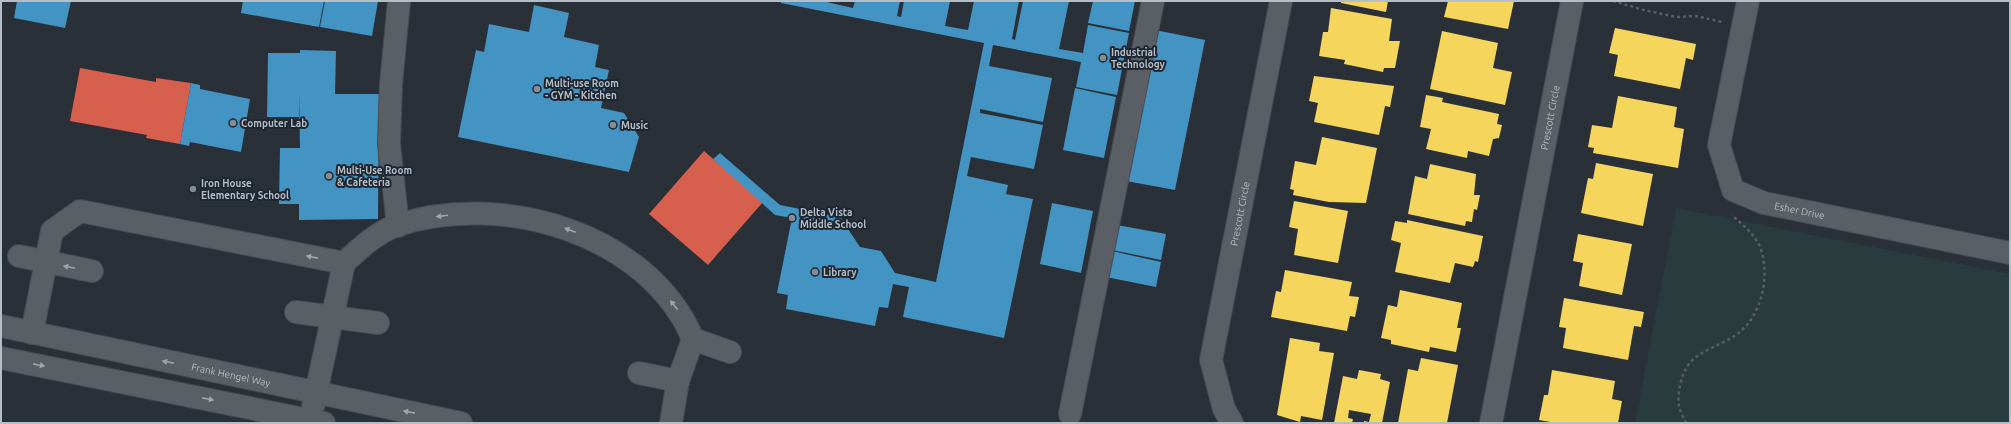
<svg xmlns="http://www.w3.org/2000/svg" width="2011" height="424" viewBox="0 0 2011 424" font-family="Ubuntu,sans-serif">
<rect width="100%" height="100%" fill="#2a3037"/>
<path fill="#283b3d" d="M1676,208L2010,274V423H1635Z"/>
<path fill="#f6d55c" d="M1341,1H1388L1386,12L1341,3Z
M1448,1H1514L1508,29L1444,17Z
M1331,8L1392,19L1389,41H1400L1395,68H1384L1383,72L1344,64L1345,60L1319,56L1323,32H1328Z
M1615,28L1696,44L1693,60L1686,58L1680,89L1614,76L1618,55L1609,53Z
M1442,31L1498,43L1493,68L1512,72L1505,105L1430,89Z
M1314,76L1394,86L1390,107L1385,106L1379,135L1314,122L1318,103L1309,101Z
M1426,95L1443,98L1442,102L1499,114L1497,124L1502,125L1499,138L1493,139L1489,156L1468,151L1467,158L1426,149L1431,129L1420,127Z
M1618,96L1677,107L1674,127L1684,129L1678,168L1593,153L1594,148L1588,147L1592,125L1612,128Z
M1322,137L1377,148L1366,203L1329,202L1293,195L1294,190L1290,189L1295,161L1316,165Z
M1596,163L1653,174L1643,226L1581,213L1588,178L1593,179Z
M1430,164L1476,174L1474,195H1480L1477,210L1474,209L1472,222L1466,221L1465,226L1408,214L1415,176L1427,179Z
M1294,201L1348,211L1338,263L1294,255L1298,229L1289,227Z
M1407,220L1483,236L1478,262L1475,261L1473,267L1455,263L1450,283L1395,272L1401,243L1391,240L1395,221L1407,223Z
M1578,234L1632,244L1622,295L1579,286L1583,263L1573,261Z
M1285,270L1352,282L1349,296L1359,297L1355,317L1350,316L1347,331L1271,317L1276,291L1281,292Z
M1400,290L1462,303L1457,328H1461L1456,352L1430,347L1429,352L1391,344V340L1381,338L1388,305L1397,307Z
M1564,298L1644,312L1641,327L1634,326L1628,360L1563,348L1566,328L1559,327Z
M1290,338L1320,343L1319,351L1334,353L1322,420L1301,416L1300,422L1277,415Z
M1421,358L1458,365L1447,423H1398L1408,369L1418,371Z
M1359,370L1381,374L1380,379L1390,382L1382,423H1364V421L1369,422L1371,414L1349,410L1348,418L1353,419L1352,423H1334L1343,376L1357,379Z
M1552,370L1615,381L1612,399L1622,401L1618,423H1556L1539,420L1544,395H1548Z"/>
<path fill="#d6604d" d="M80,68L156,82V78L191,83L180,144L146,138L147,135L70,121Z
M704,151L763,202L708,265L649,214Z"/>
<path fill="#4393c3" d="M17,1H71L65,28L14,18Z
M243,1H324L319,27L241,13Z
M325,1H378L372,36L320,27Z
M781,1H822L853,8L855,1H900L897,16L901,17L904,1H950L945,26L968,30L974,1H1019L1012,39L1015,40L1023,1H1069L1059,49L1083,53L1088,25L1129,33L1117,95L1076,87L1081,62L993,45L989,66L1052,78L1043,122L980,109V113L1043,125L1034,169L971,157L967,176L1008,185L1006,194L1033,199L1004,338L903,317L909,287L893,284L888,308L879,307L875,326L786,309L788,295L777,293L792,218L775,215L713,159L720,153L780,205L840,217L860,247L881,251L895,273L936,282L984,43L781,3Z
M1093,1H1135L1129,31L1088,23Z
M534,5L569,13L564,37L599,45L595,67L609,70L601,108L624,113L639,137L629,172L458,137L476,50L484,52L489,24L529,32Z
M1155,30L1205,40L1175,190L1126,181Z
M300,50L336,51L335,94H379L378,219L299,220V204H279L280,148H300L299,93V117H267L268,53H300Z
M191,83L200,85V89L250,99L241,152L190,142L189,146L180,144Z
M1075,88L1116,97L1104,158L1063,150Z
M1052,203L1093,211L1081,273L1040,264Z
M1117,225L1166,234L1161,260L1112,250Z
M1112,251L1161,262L1156,287L1106,277Z"/>
<g fill="none" stroke-linecap="round" stroke-linejoin="round">
<g stroke="#484c52" stroke-width="24">
<g id="minor">
<path id="s1" d="M1748,1L1719,145L1733,190L1764,203L2010,253"/>
<path d="M398,226L389,144L391,84L399,1"/>
<path d="M19,256L92,271"/>
<path d="M296,312L378,323"/>
<path id="s2" d="M1,326L461,423"/>
<path d="M32,333L52,231L80,211L344,263C360,248 377,232 398,225C502,191 648,233 693,339L678,381L671,423"/>
<path d="M693,339L730,352"/>
<path d="M1,358L324,423"/>
<path d="M639,373L678,381"/>
<path d="M313,407L344,263"/>
<path d="M1070,414L1153,1"/>
<path id="s3" d="M1232,423L1224,409L1211,360L1281,1"/>
<path id="s4" d="M1491,423L1572,1"/>
</g>
</g>
<path stroke="#585e62" stroke-width="2.5" stroke-dasharray="3 3" stroke-linecap="butt" d="M1613,1L1644,10L1676,17L1696,16L1722,22
M1686,423C1684,418 1680,412 1679,406C1677,390 1682,367 1696,357C1711,346 1730,342 1743,329C1763,310 1770,273 1760,247C1754,233 1742,225 1732,215"/>
<use href="#minor" stroke="#5a5e65" stroke-width="22"/>
</g>
<defs><path id="oneway-solid" d="M-6-.8H1V-3.2L6.5 0L1 3.2V.8H-6Z"/></defs>
<g fill="#9ea5ae">
<use href="#oneway-solid" transform="translate(442 216) rotate(173)"/>
<use href="#oneway-solid" transform="translate(570 230) rotate(-159)"/>
<use href="#oneway-solid" transform="translate(312 257) rotate(-169)"/>
<use href="#oneway-solid" transform="translate(69 267) rotate(-168)"/>
<use href="#oneway-solid" transform="translate(674 305) rotate(-128)"/>
<use href="#oneway-solid" transform="translate(168 362) rotate(-168)"/>
<use href="#oneway-solid" transform="translate(39 365) rotate(11)"/>
<use href="#oneway-solid" transform="translate(208 399) rotate(11)"/>
<use href="#oneway-solid" transform="translate(409 412) rotate(-169)"/>
</g>
<g fill="#848c95" stroke="#1e2731" stroke-width="1.5">
<circle cx="1103" cy="58" r="4"/>
<circle cx="537" cy="89" r="4"/>
<circle cx="233" cy="123" r="4"/>
<circle cx="613" cy="125" r="4"/>
<circle cx="329" cy="176" r="4"/>
<circle cx="193" cy="189" r="4"/>
<circle cx="792" cy="218" r="4"/>
<circle cx="815" cy="272" r="4"/>
</g>
<g text-anchor="middle" dominant-baseline="central" stroke-width="4" stroke-linejoin="round" paint-order="stroke">
<g font-size="10" font-weight="bold" fill="#b5bdc7" stroke="#1e2731" text-anchor="start">
<text x="1111" y="52">Industrial<tspan x="1111" dy="12">Technology</tspan></text>
<text x="545" y="83">Multi-use Room<tspan x="545" dy="12">- GYM - Kitchen</tspan></text>
<text x="241" y="123">Computer Lab</text>
<text x="621" y="125">Music</text>
<text x="337" y="170">Multi-Use Room<tspan x="337" dy="12">&amp; Cafeteria</tspan></text>
<text x="201" y="183">Iron House<tspan x="201" dy="12">Elementary School</tspan></text>
<text x="800" y="212">Delta Vista<tspan x="800" dy="12">Middle School</tspan></text>
<text x="823" y="272">Library</text>
</g>
<g font-size="10" fill="#b5bdc7" stroke="#1e2731">
<text stroke="none"><textPath href="#s4" startOffset="311">Prescott Circle</textPath></text>
<text stroke="none"><textPath href="#s1" startOffset="264">Esher Drive</textPath></text>
<text stroke="none"><textPath href="#s3" startOffset="216">Prescott Circle</textPath></text>
<text stroke="none"><textPath href="#s2" startOffset="235">Frank Hengel Way</textPath></text>
</g>
</g>
<rect width="2011" height="424" fill="none" stroke="#b5bdc7" stroke-width="4"/>
</svg>
